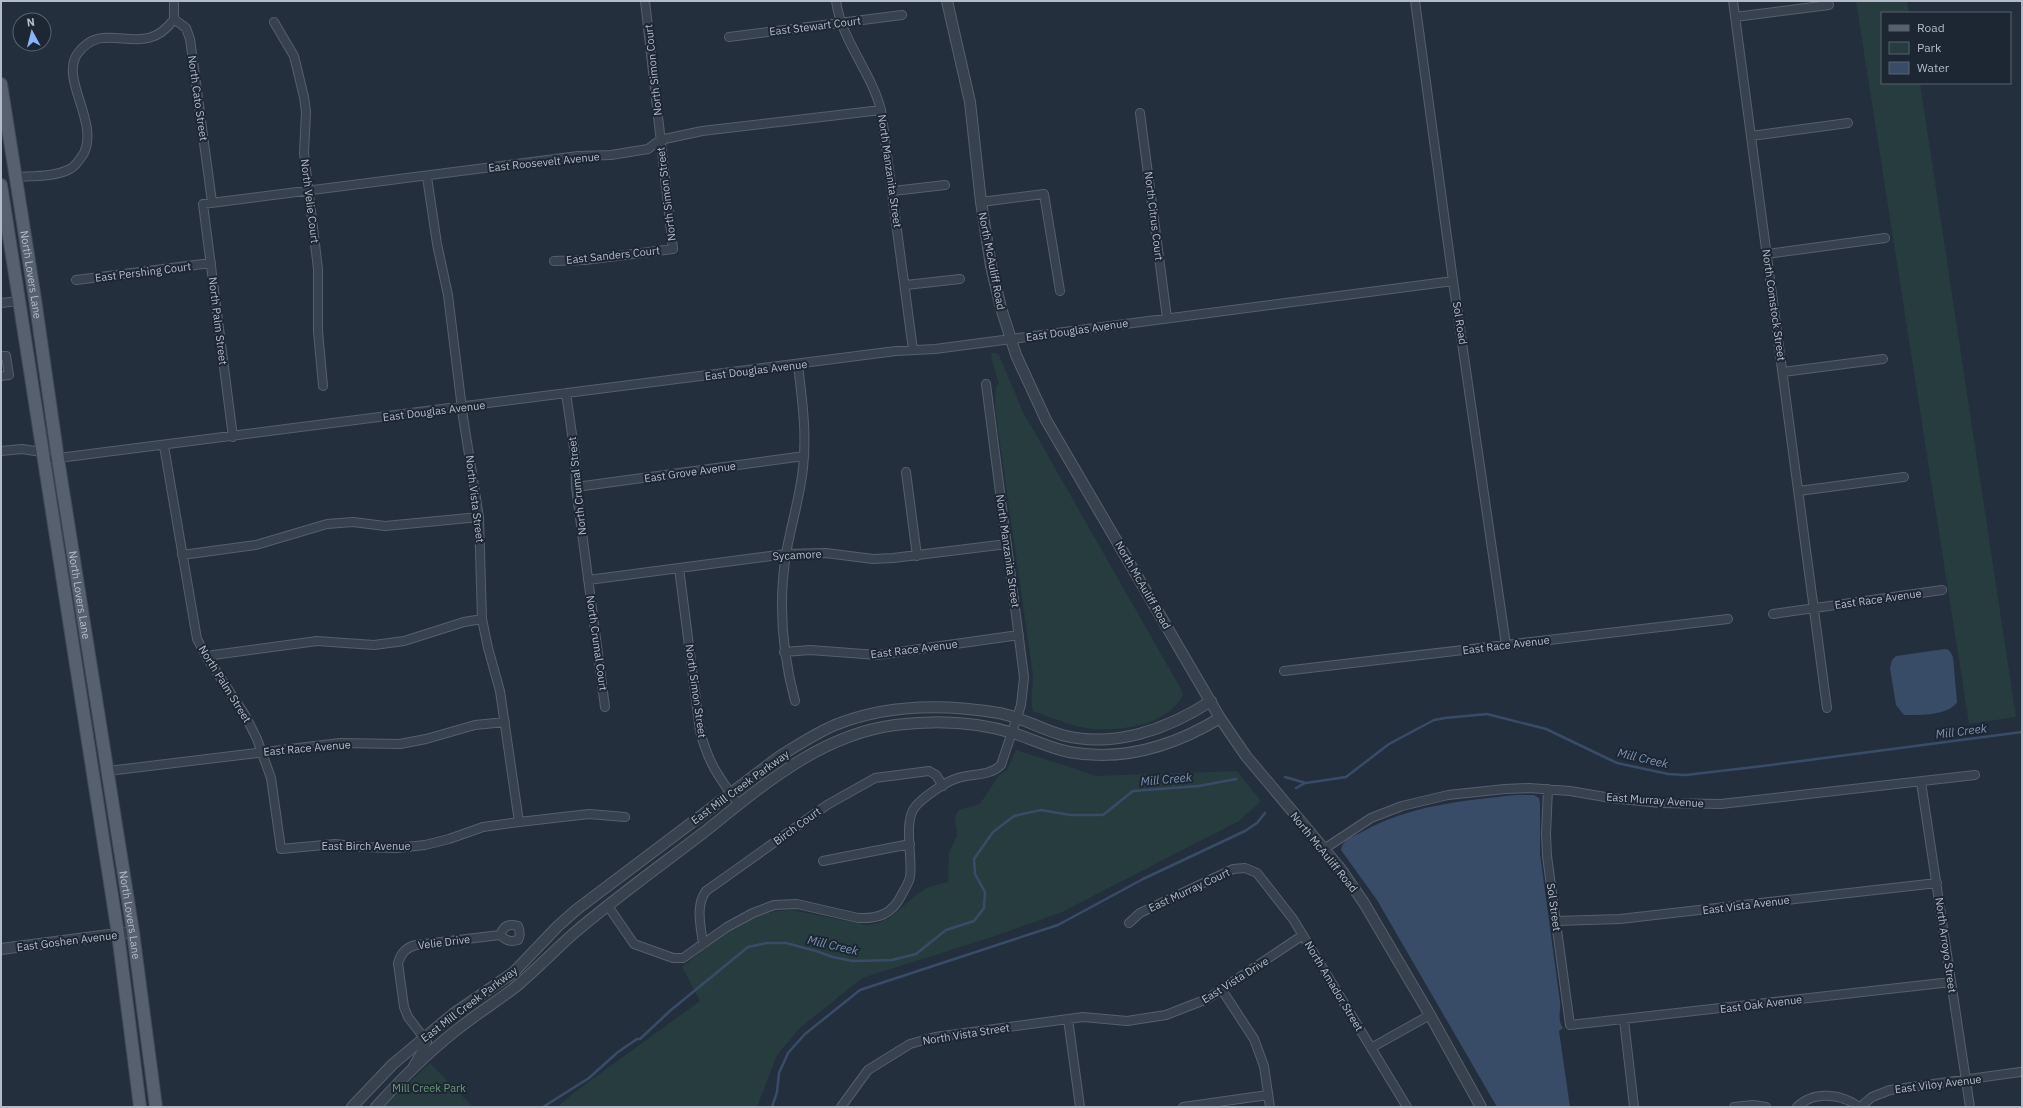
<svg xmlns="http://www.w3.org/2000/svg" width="2023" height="1108" viewBox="0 0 2023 1108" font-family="'IBM Plex Sans',sans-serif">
<rect width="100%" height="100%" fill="#242f3e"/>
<path fill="#263c3f" d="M1856,1H1907L1909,13H1882V83H1920L2016,717L1969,724Z
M991,353H996L999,355L1023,412L1181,689L1183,695C1168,724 1126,731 1095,729C1074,728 1053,718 1033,711C1030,700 1033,687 1033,675L995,408L996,386L999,384C996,372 992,365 991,353Z
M1016,750L1097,776L1237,771L1261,801L1239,821L1062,912L992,937L862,978L801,1027L777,1055L757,1107H557L576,1091L700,1001L682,967C714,942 748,910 792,910L866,925C894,924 904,900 927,888C933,885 942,884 948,882L949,852L957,836L955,817L959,810L980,804L999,775L1007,770Z
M430,1063L473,1107H383Z"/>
<path fill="#394c67" d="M1945,649L1949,650L1953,657L1957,702C1948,716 1919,715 1904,715L1896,705L1890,668L1892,660L1896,656Z
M1516,795H1534L1539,798L1540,803V854L1560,1002C1561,1012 1557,1020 1563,1028L1559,1031L1570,1107H1497L1377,900L1341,850C1342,840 1352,837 1360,833C1410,805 1461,801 1516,795Z"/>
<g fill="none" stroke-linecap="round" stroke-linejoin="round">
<path stroke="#394c67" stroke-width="2.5" d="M1285,777L1306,783L1346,777L1389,744L1434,720L1445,718L1487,714L1546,729L1617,763L1668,774L1686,775L1771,765L2022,732
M1296,788L1305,783
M543,1107L589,1078L618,1052L637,1039H640L671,1010L748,947L767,943H786L816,951L833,957L853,961L892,960L916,954L946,930L974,921L984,908L985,892L975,874L974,859L993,832L1014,816L1041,810L1070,815H1103L1133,791L1199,786L1236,779
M772,1107L777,1092L779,1073L788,1053L805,1034L860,990L1058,925L1143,879L1245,831L1257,823L1265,813"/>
<g stroke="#565f6c" stroke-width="10">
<path id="minor" d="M174,1V19L186,28L190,39L212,202
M836,1C842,42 871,71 881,110L913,350
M1415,1L1453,281L1506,645
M1733,1L1827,708
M1735,17L1829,5
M274,22L294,56L304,97L306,112L304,153L318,269V331L323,386
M729,37L902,15
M1140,113L1167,318
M1751,136L1848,123
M16,177C32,176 55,177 70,169C76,166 80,159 84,153C99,121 59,78 78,53C106,16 143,63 174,19
M427,177L437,244L448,295L463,417L479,517L482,619L488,648L500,691L519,822
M893,191L945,185
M981,202L1044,194L1060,291
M1767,254L1885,238
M554,261L585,260L673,249L645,1
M76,280L211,263
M906,285L960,279
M1,303L19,301
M1,356H6L9,375L1,376
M1783,372L1883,359
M566,393L575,455L576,487L605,707
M233,437L203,204L578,156L611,155L648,149L660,140L702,131L881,110
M164,446L197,639L206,656L245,715L257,739L271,778L281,849L335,844L362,847L396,848L425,845L449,839L483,827L519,822L589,814L625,817
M1,451L22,449L42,452
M43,460L896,351L935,349L1453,281
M906,472L917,556
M576,487L804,456
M1799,491L1904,477
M182,555L256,545L327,524L353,522L385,526L479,517
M679,568L700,731C709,765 719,777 739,805
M588,580L786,554L826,553L873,559L893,558L1007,544
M1773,614L1942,590
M784,652L810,650L877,655L1019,635
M206,656L317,641L374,645L404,641L464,622L482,619
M1284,671L1728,619
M795,701C782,652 778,604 786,554C791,525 800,497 803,468C807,433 802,399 798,365
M108,771L340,743L400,744L426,739L475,725L505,722
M1921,782L1970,1107
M1548,789L1546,834L1547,856L1570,1025L1951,982
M1324,849L1371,818L1402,806L1448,795L1505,789L1529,788L1570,791L1611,798L1660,803L1721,804L1975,775
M823,861L910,844
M608,906L634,944L673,958H683L727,927L753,913L774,905L797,904L858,918C878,919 892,914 901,896C904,890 909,883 910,877C913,858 903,822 915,807C922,798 944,783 955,779C970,773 989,777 1001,765L1021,705L1024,677L986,384
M1556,921L1620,919L1937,883
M1129,923L1140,913L1233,869L1245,868L1257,873L1293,919L1407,1107
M703,944C701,927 695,906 706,891L827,805L875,778L929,771L936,775L943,786
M1222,990L1254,1039L1264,1066L1270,1107
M1068,1019L1080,1107
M1624,1020L1634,1107
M1371,1048L1430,1015
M413,1066L427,1042L408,1017L404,1007L398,963C401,953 406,947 416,945L500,935C507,941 510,942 518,940C521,935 520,931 518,926C508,923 504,926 500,935
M841,1107L868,1070L910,1044L935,1037L1083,1017L1127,1021L1166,1015L1207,999L1303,935
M1183,1107L1268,1095
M1734,1107L1753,1105L1766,1107
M1797,1107C1814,1090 1842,1094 1859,1107
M1860,1107L1872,1097L1890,1090L2020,1072"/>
</g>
<g stroke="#565f6c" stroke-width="12">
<path id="tertiary" d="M947,1L970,102L981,202L991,266L1001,308L1016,355L1046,420L1220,718L1246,756L1340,868L1364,903L1430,1015L1481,1107
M1,949L133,932
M352,1107L393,1064L453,1014L514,972L557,927L576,910L780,756C798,745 816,733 835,725C887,704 945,704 999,713C1021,717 1041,729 1062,735C1114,749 1168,729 1211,701
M376,1107C404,1076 433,1047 467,1022C484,1009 502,998 519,984C538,968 555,950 573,934C615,898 660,866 703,833C761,787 819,735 895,725C934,720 975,721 1013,733C1032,739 1049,748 1069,752C1124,762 1174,746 1220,718"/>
</g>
<g stroke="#414a57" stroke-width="14">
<g id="primary">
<path id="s1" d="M1,84L35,299L58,459L133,932L156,1107"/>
<path d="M1,185L118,934L140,1107"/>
</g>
</g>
<use href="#minor" stroke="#38414e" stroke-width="8"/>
<use href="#tertiary" stroke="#38414e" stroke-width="10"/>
<use href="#primary" stroke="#56606e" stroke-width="12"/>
</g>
<g text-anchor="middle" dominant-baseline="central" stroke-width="4" stroke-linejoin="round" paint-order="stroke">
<g font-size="11" fill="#b4bcc9" stroke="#1d2633">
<text transform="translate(815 26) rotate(-7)">East Stewart Court</text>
<text transform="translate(653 70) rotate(-96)">North Simon Court</text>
<text transform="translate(198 98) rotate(82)">North Cato Street</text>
<text transform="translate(544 162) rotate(-6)">East Roosevelt Avenue</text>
<text transform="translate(890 171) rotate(82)">North Manzanita Street</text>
<text transform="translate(666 194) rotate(-97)">North Simon Street</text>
<text transform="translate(310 201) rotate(83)">North Velie Court</text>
<text transform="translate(1154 216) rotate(83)">North Citrus Court</text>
<text transform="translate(613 255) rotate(-6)">East Sanders Court</text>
<text transform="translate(992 261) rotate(79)">North McAuliff Road</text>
<text transform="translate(143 272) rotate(-7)">East Pershing Court</text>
<text stroke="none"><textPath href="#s1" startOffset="193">North Lovers Lane</textPath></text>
<text transform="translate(1774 305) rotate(82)">North Comstock Street</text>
<text transform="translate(218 321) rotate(83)">North Palm Street</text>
<text transform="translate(1460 323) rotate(81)">Sol Road</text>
<text transform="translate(1077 330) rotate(-8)">East Douglas Avenue</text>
<text transform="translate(756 370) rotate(-7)">East Douglas Avenue</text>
<text transform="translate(434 411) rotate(-7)">East Douglas Avenue</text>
<text transform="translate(690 472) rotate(-8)">East Grove Avenue</text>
<text transform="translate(577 486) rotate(-96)">North Crumal Street</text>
<text transform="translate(475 499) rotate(83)">North Vista Street</text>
<text transform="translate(1008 551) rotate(82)">North Manzanita Street</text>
<text transform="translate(797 555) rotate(-3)">Sycamore</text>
<text transform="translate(1143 585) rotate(60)">North McAuliff Road</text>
<text stroke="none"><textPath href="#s1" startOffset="517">North Lovers Lane</textPath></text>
<text transform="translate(1878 599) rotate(-8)">East Race Avenue</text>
<text transform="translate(597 643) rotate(82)">North Crumal Court</text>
<text transform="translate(1506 645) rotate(-7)">East Race Avenue</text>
<text transform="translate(914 649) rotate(-7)">East Race Avenue</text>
<text transform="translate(225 684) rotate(58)">North Palm Street</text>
<text transform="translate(696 691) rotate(82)">North Simon Street</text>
<text transform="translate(307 748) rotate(-5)">East Race Avenue</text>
<text transform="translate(740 787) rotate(-36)">East Mill Creek Parkway</text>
<text transform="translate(1655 800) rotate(4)">East Murray Avenue</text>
<text transform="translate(797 826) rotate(-36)">Birch Court</text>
<text x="366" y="846">East Birch Avenue</text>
<text transform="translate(1324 852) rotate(51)">North McAuliff Road</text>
<text transform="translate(1189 890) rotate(-25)">East Murray Court</text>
<text transform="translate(1746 905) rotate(-7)">East Vista Avenue</text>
<text transform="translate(1554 907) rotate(82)">Sol Street</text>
<text stroke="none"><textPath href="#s1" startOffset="841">North Lovers Lane</textPath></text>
<text transform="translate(67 941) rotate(-7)">East Goshen Avenue</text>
<text transform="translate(444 942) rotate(-7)">Velie Drive</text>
<text transform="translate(1946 945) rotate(82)">North Arroyo Street</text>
<text transform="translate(1235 980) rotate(-32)">East Vista Drive</text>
<text transform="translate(1334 986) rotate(59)">North Amador Street</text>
<text transform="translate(469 1004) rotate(-37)">East Mill Creek Parkway</text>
<text transform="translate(1761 1004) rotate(-7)">East Oak Avenue</text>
<text transform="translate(966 1034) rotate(-9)">North Vista Street</text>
<text transform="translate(1938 1084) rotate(-7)">East Viloy Avenue</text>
</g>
<g font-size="11" fill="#6b9a76" stroke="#1d2633">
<text x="429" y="1088">Mill Creek Park</text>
</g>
<g font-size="12" font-style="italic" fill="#7c92b1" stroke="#1d2633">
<text transform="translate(1961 731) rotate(-7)">Mill Creek</text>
<text transform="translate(1643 758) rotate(13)">Mill Creek</text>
<text transform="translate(1166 779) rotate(-5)">Mill Creek</text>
<text transform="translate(833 945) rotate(13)">Mill Creek</text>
</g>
</g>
<rect width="2023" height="1108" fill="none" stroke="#b4bcc9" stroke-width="4"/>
<rect x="1881" y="12" width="130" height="72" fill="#1d2633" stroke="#59626f"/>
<rect x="1889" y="25" width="20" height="6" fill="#56606e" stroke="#59626f"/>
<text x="1917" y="32" font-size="12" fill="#b4bcc9">Road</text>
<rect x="1889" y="42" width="20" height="12" fill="#263c3f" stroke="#59626f"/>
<text x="1917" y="52" font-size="12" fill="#b4bcc9">Park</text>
<rect x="1889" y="62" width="20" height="12" fill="#394c67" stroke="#59626f"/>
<text x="1917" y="72" font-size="12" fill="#b4bcc9">Water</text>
<g transform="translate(32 32) rotate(353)"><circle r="19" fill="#1d2633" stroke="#59626f"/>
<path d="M0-3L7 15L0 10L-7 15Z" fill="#8ab4f8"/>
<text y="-6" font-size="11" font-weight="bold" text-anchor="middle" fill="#b4bcc9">N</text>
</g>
</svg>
